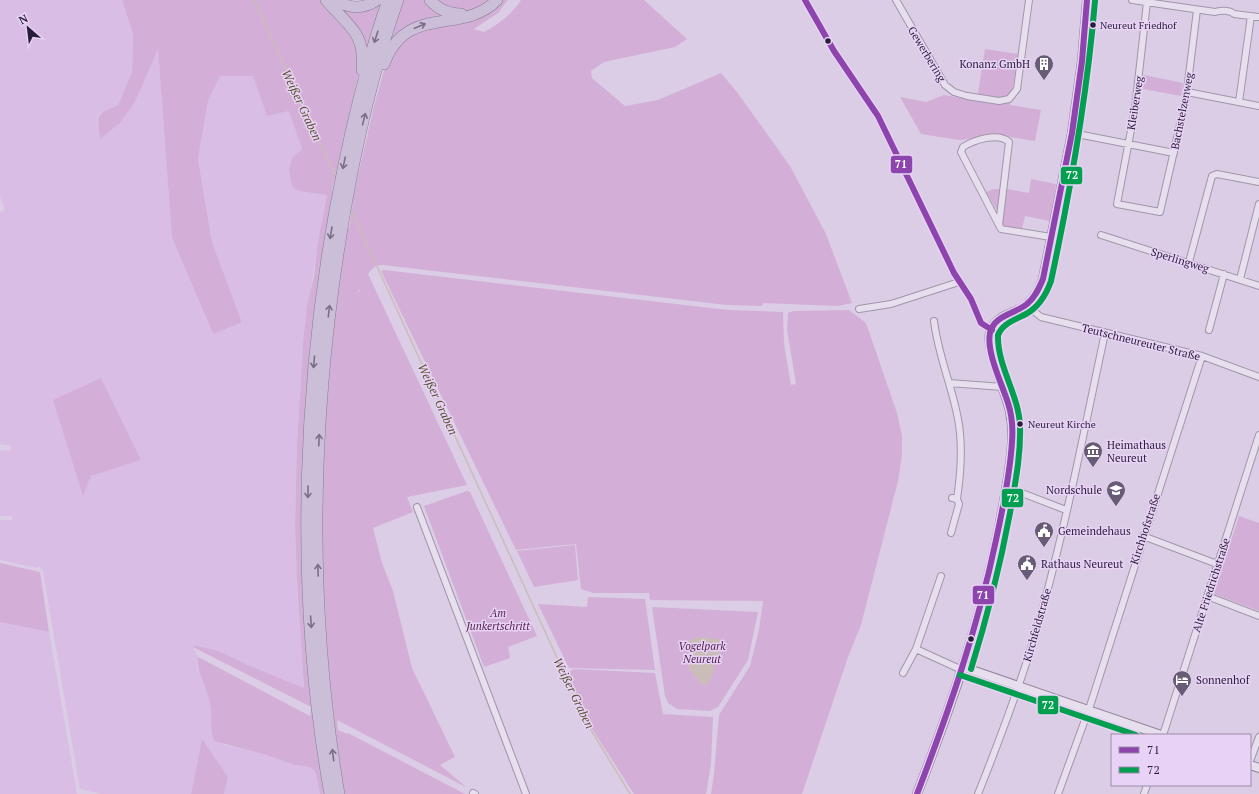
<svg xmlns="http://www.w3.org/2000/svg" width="1259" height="794" viewBox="0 0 1259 794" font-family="'PT Serif',serif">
<rect width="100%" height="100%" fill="#dbcde5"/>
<path fill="#d9bde5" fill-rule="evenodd" d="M0,0H122L133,34L132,72L118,105L100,113L97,119L100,138L120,123L135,102L158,48L172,238L212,333L242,321L212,242L198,159L208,101L220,75L253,76L267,116L289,111L302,149L292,158L298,191L327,195L317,247L303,344L297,443L295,527L297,582L304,689L250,666L219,651L194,645L193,647L198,657L197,668L211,703L221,744L263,754L295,765L309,767L315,770L316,774L320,794H224L228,777L202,740L191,794H102L80,789L43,571L40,566L37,568L0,560V520H12V516H0V450L11,451V446L0,444V212L5,210L0,196ZM100,379L141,460L91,476L83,495Z
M0,622L49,632L77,794H0Z"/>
<path fill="#d3afd8" d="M122,0H323L354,33L359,72L332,190L333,191L316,295L305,427L318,749L324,794H320L316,774L314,770L309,767L295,765L263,754L214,741C209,729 213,715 210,703C207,687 196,673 198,657L310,716L311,707L193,647L194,645L219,651L250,666L304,688L297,582L295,527L297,443L303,344L307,306L314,276L317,247L327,195L298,191L292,186L289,169L292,158L302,149L289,111L267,116L253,76H220L208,101L198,159L212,242L242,322L213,334L172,238L158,49L135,102L120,123L100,139C97,113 95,115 118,105L132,72L133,34Z
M383,0L366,52L337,5Z
M404,0H426L447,15L388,48Z
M433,0H490C467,18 457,10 433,0Z
M500,0H508L498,13L474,29L484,32C500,23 511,15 521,0H644L687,39L675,47L604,62L591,71L592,78L625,106L658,100L721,73L737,92L790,166L826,234L852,303L838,306L763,303L762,306L727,305L383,265C365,265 367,287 355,294L359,292L368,274L467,485L407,497L413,512L373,528L382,563L393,591L412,668L455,757L440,765L466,787L337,720L338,730L347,734L348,733L465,794H344C321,648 316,499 330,351C334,310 341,269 347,228H349L353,202L352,201L375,102L386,63L408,35Z
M985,49L1018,54L1010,105L1041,110L1035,141L1004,136L959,140L921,134L900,97L926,102L944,95L977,100Z
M1144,75L1183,83L1181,96L1143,89Z
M1031,179L1056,184L1050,221L1025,216L1022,229L1004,226L1002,223V218L1007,189L1029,193Z
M993,189H1000L998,209H996L986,192Z
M384,270L728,310L783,312L784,344L791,385L796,384L787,329L788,313L794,311L849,310L866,323L897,413L902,436V455L898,481L861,625L848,657L802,794H711L714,774L719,715L750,666L759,630L763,601L650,600L649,593H593L581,589L576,544L516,550L381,271Z
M101,378L141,460L91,476L83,496L53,400Z
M467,491L470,492L537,636L508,647L510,658L484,667L424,506Z
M1239,516L1259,523V611L1214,594Z
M575,545L578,580L534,587L517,551Z
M0,563L40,572L49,632L0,622Z
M588,597L645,599L655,670L569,668L538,604L587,607Z
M652,607L758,612L748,660L718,707L710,711L677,709L668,703L665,696Z
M574,669L655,673L663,714L713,717L711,764L706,794H634L589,724L567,673Z
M202,739L228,777L224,794H191Z"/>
<path fill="#cabdb8" d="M697,637L718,639L722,643L711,678L706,685L702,684L689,669L688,642Z"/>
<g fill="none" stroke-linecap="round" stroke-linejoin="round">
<path stroke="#cabdb8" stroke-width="1.5" d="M254,0L336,177
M351,210L588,725L630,794"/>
<g stroke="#a096aa" stroke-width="8">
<path id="street" d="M805,0L834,51L878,116L954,273L971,299L981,323L992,330
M896,0L945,85L954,92L967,96L999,101L1009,99L1017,89L1029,0
M1132,0L1215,12C1220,10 1230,10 1234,14L1259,17
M1147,2L1135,109L1117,204L1160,212L1186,99L1197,10
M1187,92L1259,106
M1239,102L1251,16
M1072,133L1174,153
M999,225L1009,142C998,132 974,140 963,147L961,152L1001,229L1051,237
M1101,235L1259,286
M1189,262L1212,176L1217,174L1259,182
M1240,279L1259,204
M1026,305L1041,317L1202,356L1259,377
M859,309L891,304L959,282
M934,321C938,355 952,386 958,419C963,445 961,472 957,499L952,498
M1209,330L1224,274
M949,383L1003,387
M1006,487L1066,510
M417,507L526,794
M951,533L959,504L957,499
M1143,536L1217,564
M1207,596L1259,616
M916,649L941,576
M903,673L916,649L962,670
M1163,735L1259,435
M1250,761L1259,737
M473,793L475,794
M978,794C1002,734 1025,673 1042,611C1067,520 1085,426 1105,333
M1058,794L1090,706L1202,356
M1144,794L1147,785"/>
</g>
<g stroke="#90869a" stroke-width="10">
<path id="secondary" d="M963,667L1161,735
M1250,765L1259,768
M917,794C951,707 981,620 999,528C1004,501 1010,473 1012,444C1013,433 1012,422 1010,411C1006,393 986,348 990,333C995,315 1012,315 1025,306C1035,299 1039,289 1043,279L1072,133L1082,61L1087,0"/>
</g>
<g stroke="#867d90" stroke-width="12">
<path id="highway" d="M326,0C347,25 366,32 362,70
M336,0C349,9 364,9 377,0
M430,0C438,9 449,14 461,14
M384,64C407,2 462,36 497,0
M330,794C293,591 302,365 344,164C356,108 369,53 388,0
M339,794C305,592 312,385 350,183C362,121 377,59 398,0"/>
</g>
<use href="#street" stroke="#e7dfed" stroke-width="6"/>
<use href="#secondary" stroke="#e7dfed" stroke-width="8"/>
<use href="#highway" stroke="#cbbed8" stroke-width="11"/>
<g stroke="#e8d3f6" stroke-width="9">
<path id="bus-1" d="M805,0L834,51L878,116L954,273L971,299L981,323L992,330
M917,794C949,711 978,627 996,540C1003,508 1010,475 1012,442C1013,429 1012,415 1008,403C1002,384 986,352 990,333C994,315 1015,314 1027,304C1035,298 1039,288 1043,279L1072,133L1082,61L1087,0"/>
</g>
<g stroke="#e8d3f6" stroke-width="9">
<path id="bus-2" d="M971,669C987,618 1000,566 1010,513C1015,484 1021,456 1020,426C1019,395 997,366 998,335C1003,323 1015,320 1026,314C1039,307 1046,295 1051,281C1071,188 1087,96 1095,1
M960,675L1136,735"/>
</g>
<use href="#bus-1" stroke="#8e44ad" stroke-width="6"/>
<use href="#bus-2" stroke="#029f50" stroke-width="6"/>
</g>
<defs><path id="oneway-shaft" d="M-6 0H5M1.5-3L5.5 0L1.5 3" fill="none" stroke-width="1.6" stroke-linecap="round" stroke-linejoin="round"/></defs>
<g stroke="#7a6e88">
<use href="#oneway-shaft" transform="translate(420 26) rotate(-23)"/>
<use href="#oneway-shaft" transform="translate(376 37) rotate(108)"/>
<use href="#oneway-shaft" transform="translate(364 119) rotate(-76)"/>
<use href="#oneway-shaft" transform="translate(344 163) rotate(102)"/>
<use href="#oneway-shaft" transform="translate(331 233) rotate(99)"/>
<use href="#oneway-shaft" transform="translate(329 311) rotate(-83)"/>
<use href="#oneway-shaft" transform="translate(314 362) rotate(95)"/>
<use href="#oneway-shaft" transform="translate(319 440) rotate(-88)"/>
<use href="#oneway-shaft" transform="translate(308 492) rotate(91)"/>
<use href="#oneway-shaft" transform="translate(318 570) rotate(-92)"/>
<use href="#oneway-shaft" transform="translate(311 622) rotate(86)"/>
<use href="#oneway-shaft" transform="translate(333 755) rotate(-97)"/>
</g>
<defs>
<g id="building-pin" transform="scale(1)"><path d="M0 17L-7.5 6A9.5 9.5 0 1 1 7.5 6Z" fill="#675b75" stroke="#e8d3f6"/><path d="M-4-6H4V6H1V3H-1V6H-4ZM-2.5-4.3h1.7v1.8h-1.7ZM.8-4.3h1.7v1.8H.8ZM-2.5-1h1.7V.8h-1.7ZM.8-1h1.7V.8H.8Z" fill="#fff"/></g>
<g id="museum-pin" transform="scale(1)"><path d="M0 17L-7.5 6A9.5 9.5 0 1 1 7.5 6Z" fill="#675b75" stroke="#e8d3f6"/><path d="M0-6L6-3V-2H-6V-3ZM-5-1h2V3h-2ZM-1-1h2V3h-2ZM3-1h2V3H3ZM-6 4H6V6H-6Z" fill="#fff"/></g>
<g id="school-pin" transform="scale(1)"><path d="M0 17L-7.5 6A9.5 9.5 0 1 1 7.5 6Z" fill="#675b75" stroke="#e8d3f6"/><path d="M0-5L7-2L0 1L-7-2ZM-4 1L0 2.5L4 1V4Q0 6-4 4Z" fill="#fff"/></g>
<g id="civic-pin" transform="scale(1)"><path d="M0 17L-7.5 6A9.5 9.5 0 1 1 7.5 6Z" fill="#675b75" stroke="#e8d3f6"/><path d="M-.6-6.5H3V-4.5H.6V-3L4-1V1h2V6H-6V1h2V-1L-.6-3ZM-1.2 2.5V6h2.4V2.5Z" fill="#fff"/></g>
<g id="hotel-pin" transform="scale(1)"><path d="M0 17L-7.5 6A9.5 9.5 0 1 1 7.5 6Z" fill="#675b75" stroke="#e8d3f6"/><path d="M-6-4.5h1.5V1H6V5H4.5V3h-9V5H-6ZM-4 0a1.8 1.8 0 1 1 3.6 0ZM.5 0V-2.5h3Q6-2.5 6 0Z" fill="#fff"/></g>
</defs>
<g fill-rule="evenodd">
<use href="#building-pin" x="1044" y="64"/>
<use href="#museum-pin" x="1093" y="451"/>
<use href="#school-pin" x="1116" y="490"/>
<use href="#civic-pin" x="1044" y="531"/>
<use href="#civic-pin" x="1027" y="564"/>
<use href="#hotel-pin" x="1182" y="680"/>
</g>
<g fill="#281e39" stroke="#e8d3f6" stroke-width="1.5">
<circle cx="1093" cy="25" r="3.5"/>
<circle cx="828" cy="41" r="3.5"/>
<circle cx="1020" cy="424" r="3.5"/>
<circle cx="971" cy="639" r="3.5"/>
</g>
<g text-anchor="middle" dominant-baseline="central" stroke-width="3" stroke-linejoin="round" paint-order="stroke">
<g font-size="10" fill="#281e39" stroke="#e8d3f6" text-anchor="start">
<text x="1100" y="25">Neureut Friedhof</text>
<text x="1028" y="424">Neureut Kirche</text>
</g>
<g font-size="11" fill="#281e39" stroke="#e8d3f6">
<text transform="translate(927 54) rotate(59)">Gewerbering</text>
<text transform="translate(1135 103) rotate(-81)">Kleiberweg</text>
<text transform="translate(1182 111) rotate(-79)">Bachstelzenweg</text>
<text transform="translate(1180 260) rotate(17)">Sperlingweg</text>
<text transform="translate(1141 342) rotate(14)">Teutschneureuter Straße</text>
<text transform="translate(1145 529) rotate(-72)">Kirchhofstraße</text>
<text transform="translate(1211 585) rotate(-72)">Alte Friedrichstraße</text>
<text transform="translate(1037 625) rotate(-74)">Kirchfeldstraße</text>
</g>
<g font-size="11" fill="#281e39" stroke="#e8d3f6" text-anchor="start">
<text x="1030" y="64" text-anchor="end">Konanz GmbH</text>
<text x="1107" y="445">Heimathaus<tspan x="1107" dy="13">Neureut</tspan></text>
<text x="1102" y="490" text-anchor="end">Nordschule</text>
<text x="1058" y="531">Gemeindehaus</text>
<text x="1041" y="564">Rathaus Neureut</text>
<text x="1196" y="680">Sonnenhof</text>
</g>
<g font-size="11" font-style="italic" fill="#56244f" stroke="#e8d3f6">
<text x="498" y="613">Am<tspan x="498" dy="13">Junkertschritt</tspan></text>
<text x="702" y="646">Vogelpark<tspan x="702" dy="13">Neureut</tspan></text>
</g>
<g font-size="12" font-style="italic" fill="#59522d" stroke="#e8d3f6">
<text transform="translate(302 105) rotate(65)">Weißer Graben</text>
<text transform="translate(438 399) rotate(65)">Weißer Graben</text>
<text transform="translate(574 693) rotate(64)">Weißer Graben</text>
</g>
</g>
<g stroke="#e8d3f6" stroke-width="1.5">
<rect x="890" y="155" width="23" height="19" rx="4" fill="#8e44ad"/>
<rect x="1060" y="166" width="23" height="19" rx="4" fill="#029f50"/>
<rect x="1001" y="488" width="23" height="20" rx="4" fill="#029f50"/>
<rect x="972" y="585" width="23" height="20" rx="4" fill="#8e44ad"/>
<rect x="1037" y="695" width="22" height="20" rx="4" fill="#029f50"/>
</g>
<g font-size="11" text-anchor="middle" font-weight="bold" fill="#fff">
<text x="901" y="168">71</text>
<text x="1072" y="179">72</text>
<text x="1013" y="502">72</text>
<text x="983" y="599">71</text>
<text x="1048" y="709">72</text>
</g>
<rect x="1111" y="734" width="140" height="52" fill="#e8d3f6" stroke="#9b8baa"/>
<rect x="1119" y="747" width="20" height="6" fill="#8e44ad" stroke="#9b8baa"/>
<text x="1147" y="754" font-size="12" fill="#281e39">71</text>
<rect x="1119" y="767" width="20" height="6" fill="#029f50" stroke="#9b8baa"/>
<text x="1147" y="774" font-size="12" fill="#281e39">72</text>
<g transform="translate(28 28) rotate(332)" stroke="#e8d3f6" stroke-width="3" paint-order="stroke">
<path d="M0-3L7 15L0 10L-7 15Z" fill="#281e39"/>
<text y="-6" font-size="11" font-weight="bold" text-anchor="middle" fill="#281e39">N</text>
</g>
</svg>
